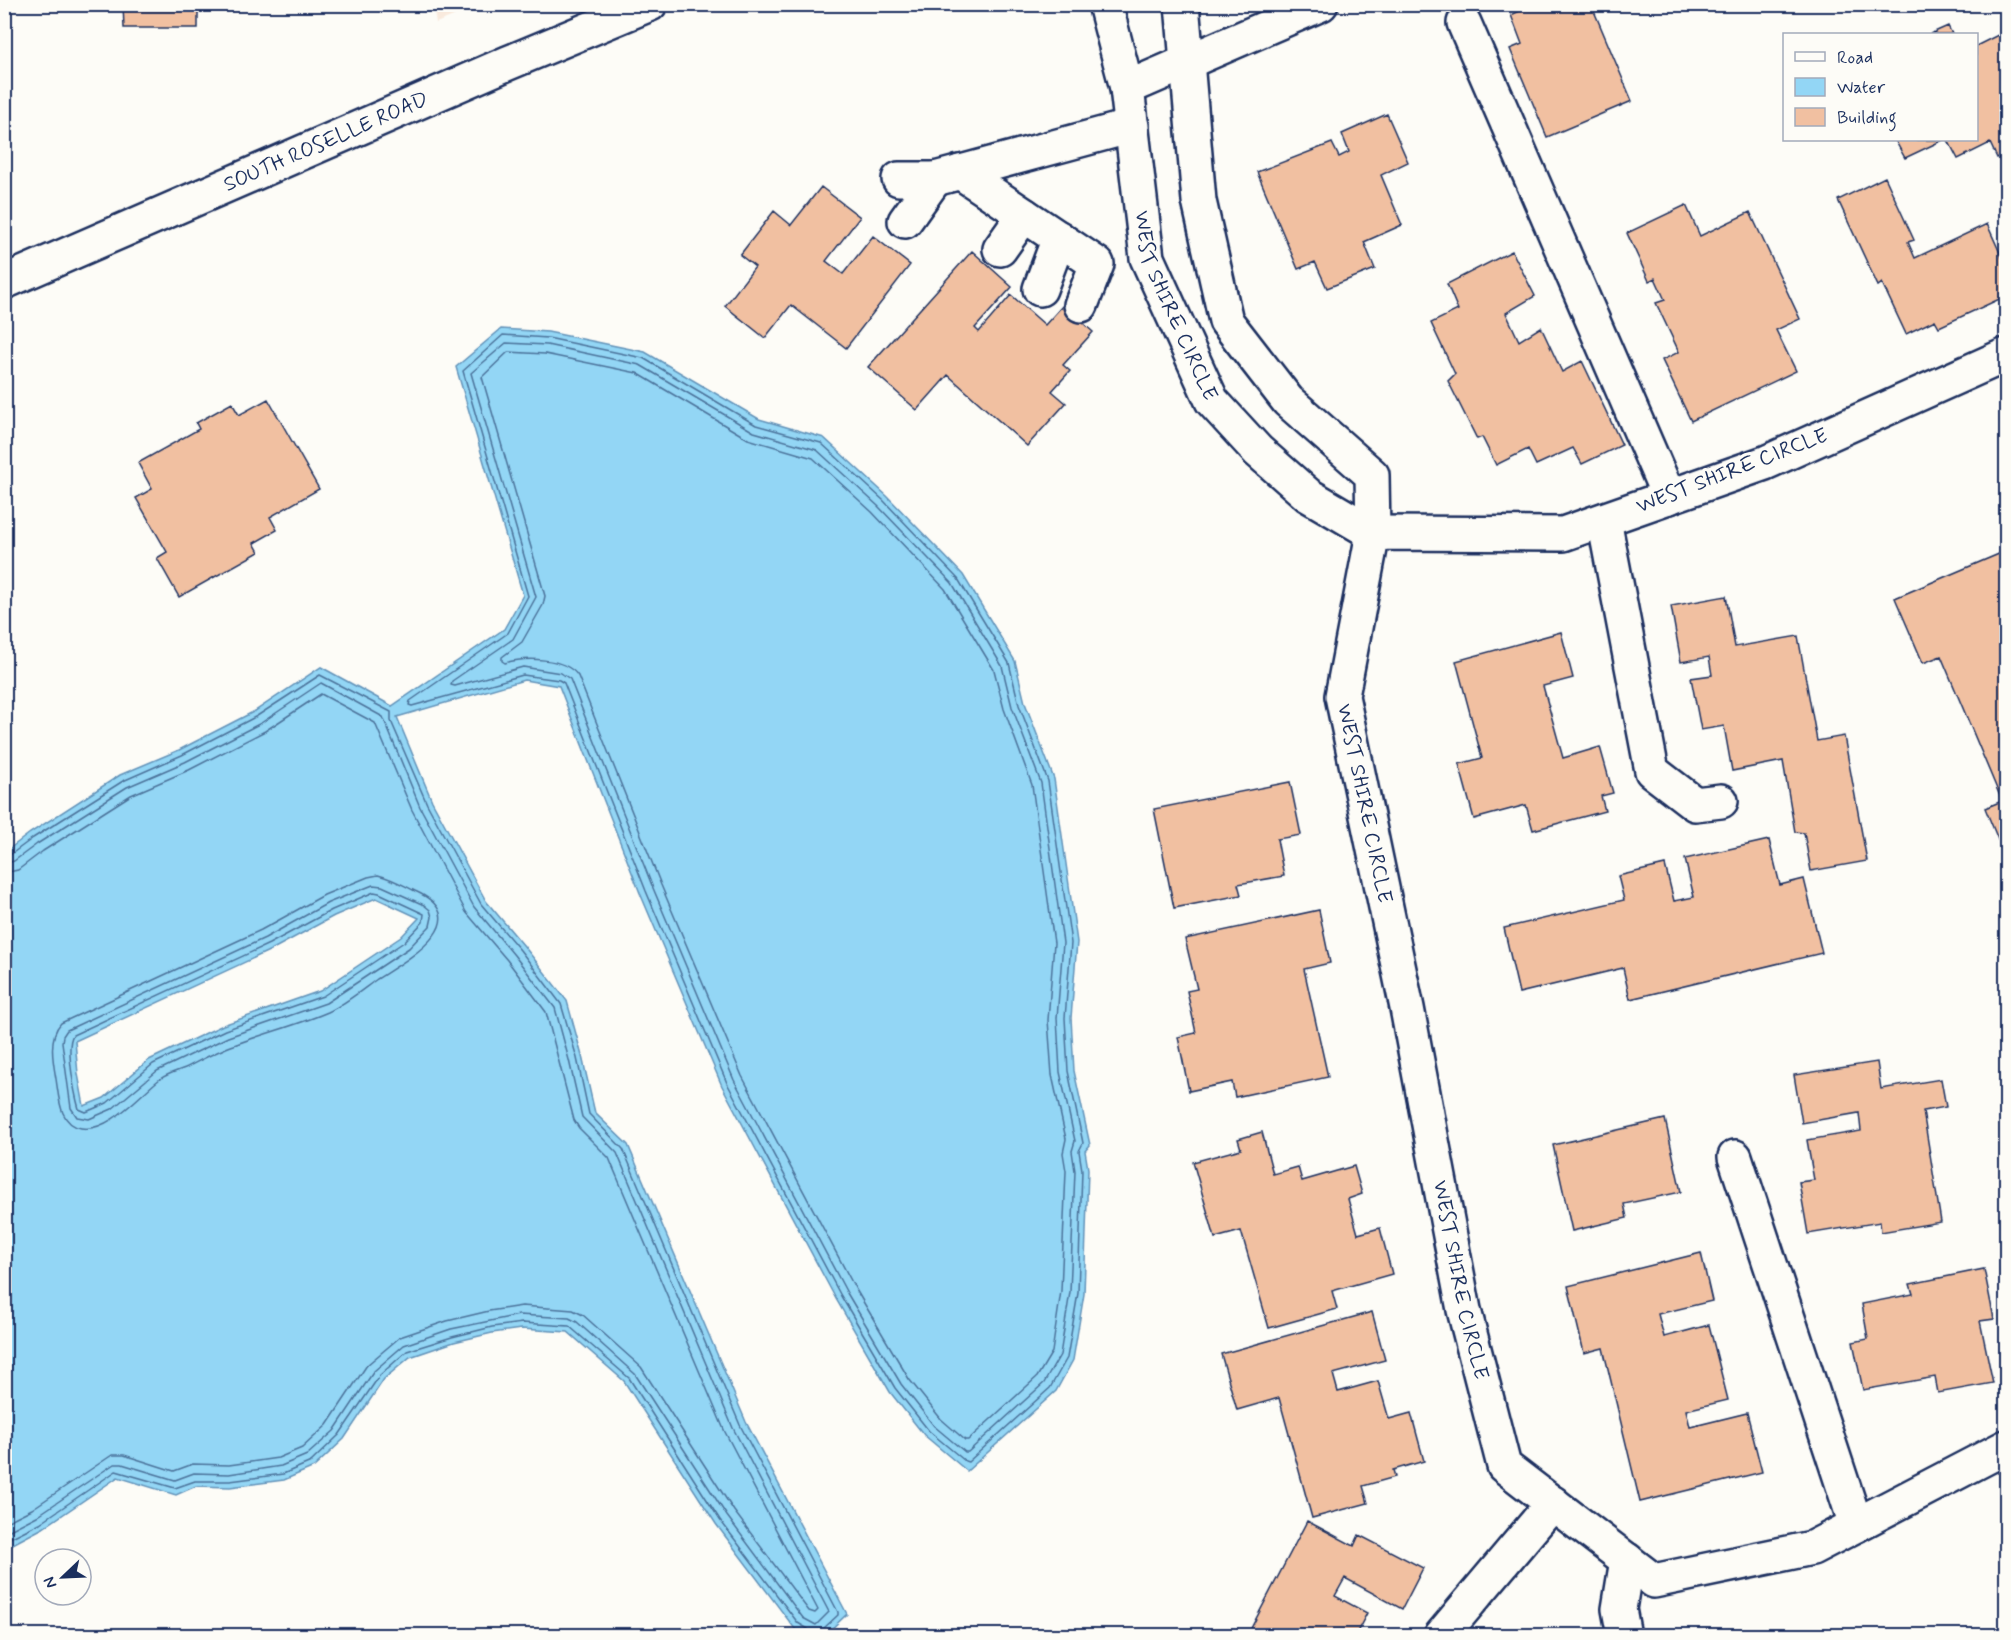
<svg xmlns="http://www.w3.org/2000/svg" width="2011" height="1640" viewBox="0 0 2011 1640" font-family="Mynerve,sans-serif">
<rect width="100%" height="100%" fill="#fdfcf7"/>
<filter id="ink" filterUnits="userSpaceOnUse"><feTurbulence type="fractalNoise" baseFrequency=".0167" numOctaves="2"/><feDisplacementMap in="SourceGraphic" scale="12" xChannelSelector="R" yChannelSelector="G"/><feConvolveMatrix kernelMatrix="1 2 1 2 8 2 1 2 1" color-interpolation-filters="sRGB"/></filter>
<g filter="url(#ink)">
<path fill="#f9eadd" d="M433,5V4L481,5L436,23Z"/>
<path fill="#93d6f5" stroke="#6393b9" stroke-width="1.5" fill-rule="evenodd" d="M501,329L548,332L645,352L759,419L824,438L887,496L963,575L1015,661L1025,703L1054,779L1077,942L1071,1018L1074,1071L1090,1145L1085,1151L1088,1169L1084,1294L1073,1360L1056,1391L967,1471L924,1435L890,1392L836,1299L722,1086L640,893L559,686L524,680L397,717L432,801L486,901L524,946L567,1001L582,1056L595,1113L628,1145L746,1422L847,1614L825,1635H808L795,1629L716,1524L624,1381L568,1332L521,1329L492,1333L454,1342L410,1357L384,1379L344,1439L314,1467L284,1480L230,1487L196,1486L176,1495L118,1477L43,1528L9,1546L5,1547V852L30,833L120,775L179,750L255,711L321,667L392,706L504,629L523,595L456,367ZM376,898L419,918L401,937L320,991L223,1025L149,1060L104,1098L84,1106L78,1074L75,1041L271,950L334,916Z"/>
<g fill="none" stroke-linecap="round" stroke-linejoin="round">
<path stroke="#4b729a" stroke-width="1.5" d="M503,335L548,338L643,358L756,425L821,443L883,500L958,579L1009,663L1019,705L1048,781L1071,943L1065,1018L1068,1071L1083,1143L1079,1151L1082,1170L1078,1293L1067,1358L1050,1388L968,1462L965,1461L929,1431L895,1388L841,1296L727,1083L646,891L564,683L559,680L523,675L412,706L409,705L410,701L508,633L528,596L463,371Z
M506,343L547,345L640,365L754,432L817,450L878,506L952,583L1002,666L1012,707L1041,783L1063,943L1057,1018L1060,1072L1075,1141L1072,1151L1075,1171L1070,1292L1060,1355L1044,1383L968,1452H965L934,1426L901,1384L847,1293L734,1080L653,888L570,679L561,673L523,667L455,686L451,685L452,681L513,639L536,597L471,373Z
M508,352L545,354L637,373L748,439L813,458L872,512L945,589L994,670L1004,709L1032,785L1054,943L1048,1020L1052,1075L1066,1139L1063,1153L1066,1171L1061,1291L1052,1352L1037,1377L968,1440H965L941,1419L909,1379L855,1288L742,1076L661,885L578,676C565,657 525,657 505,663L502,661V657L522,642L543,605L545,596L482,377Z
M4,856L10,855L33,838L123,781L182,755L257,716L320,675L391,712V721L427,804L481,904L520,950L561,1004L577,1058L589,1114L623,1149L740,1425L838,1612V1615L823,1629L822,1636
M4,864L14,861L37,844L127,787L185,762L261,723L321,683L383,717L420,807L474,907L514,955L555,1008L569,1060L582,1117L617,1153L733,1428L829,1612L816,1625L803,1618L727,1516L635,1374L577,1322L569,1318L519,1315L451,1329L404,1345L374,1371L334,1431L307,1455L281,1466L229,1474L194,1473L175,1480L122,1464H114L37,1516L4,1533
M4,873L18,870L43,851L131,795L189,770L265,731L321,694L375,723L412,810L466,912L507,960L546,1012L574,1120L579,1128L609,1158L725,1432L818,1610L815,1613L809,1611L734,1511L641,1367L583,1315L573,1310L522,1306L489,1311L447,1321L400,1337L367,1365L327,1425L302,1448L278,1458L229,1465L193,1464L174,1471L124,1455H112L32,1509L4,1523
M378,875C391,878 403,885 415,891C479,920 407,960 377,979C362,990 345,1004 328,1012C298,1025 265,1033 234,1045C217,1051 201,1060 185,1068C177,1071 167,1074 160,1079C140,1094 109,1133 81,1128C59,1124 59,1097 56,1079C53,1062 48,1037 61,1023L261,930L324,895L368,877Z
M373,885L382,886L424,905L430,910L432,917L430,926L409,948L326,1003L228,1037L157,1071L112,1109L89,1119L77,1117L71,1108L62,1042L63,1036L67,1030L265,938L328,903Z
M374,892L379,893L424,914L423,922L404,942L323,996L225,1030L153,1064L107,1103L86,1112L79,1109C75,1095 65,1046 73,1035L269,944L332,910Z
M4,1541L40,1523L116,1471L175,1488L195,1481H230L283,1474L311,1462L339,1435L380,1375L407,1351L452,1337L492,1327L522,1323L569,1326L629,1378L720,1520L798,1623L808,1629L809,1636"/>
</g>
<path fill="#f1c0a1" stroke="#1b2f5e" stroke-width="1.5" d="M123,4H198V28H124Z
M1535,4H1591L1632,101L1547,137L1510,49L1522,44L1511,15Z
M1948,26L1952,34H1930Z
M2006,31V153L1997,158L1990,143L1958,159L1948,140H1976V46Z
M1387,114L1408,162L1381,175L1402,225L1364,242L1375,269L1327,288L1315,262L1298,269L1257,172L1332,143L1339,157L1349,152L1342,134Z
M1895,140H1943L1905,158Z
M1885,177L1914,240L1908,242L1915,258L1987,224L2006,266V296L1939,327L1935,320L1906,334L1882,283L1878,286L1838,200Z
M821,187L860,217L826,261L843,274L873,236L910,265L846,348L791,305L765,338L725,306L755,267L740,255L774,211L791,225Z
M1686,205L1700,236L1750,212L1800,319L1776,330L1796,371L1691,421L1662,360L1679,352L1656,303L1665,300L1655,278L1649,281L1627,233Z
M972,251L1012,287L975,328L979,332L1011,295L1045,325L1063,305L1093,332L1063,365L1070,371L1052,391L1066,403L1027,446L948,375L917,410L868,367Z
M1512,251L1535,296L1506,313L1519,341L1541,327L1562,372L1582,361L1622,445L1582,464L1573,448L1536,465L1528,449L1496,465L1482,437L1477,439L1448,381L1455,374L1431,323L1458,310L1447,284Z
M268,399L319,489L270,517L277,530L254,543L259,552L179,597L157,558L167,552L136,498L152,489L138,463L199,429L196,423L232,403L239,415Z
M2006,551V859L1985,808L2002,801L1941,656L1923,663L1895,598Z
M1726,596L1735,647L1798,636L1817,741L1844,736L1867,861L1811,871L1804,833L1795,832L1783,761L1732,771L1724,726L1701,730L1691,678L1712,675L1709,657L1681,662L1671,606Z
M1561,632L1573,678L1543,686L1563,758L1600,747L1613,793L1601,796L1605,811L1533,830L1526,805L1474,819L1459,764L1482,758L1456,661Z
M1290,782L1301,835L1277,839L1284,876L1238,884L1241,895L1174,908L1154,809Z
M1769,840L1780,885L1804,879L1822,953L1630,999L1623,968L1519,993L1504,928L1624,900L1618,876L1665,865L1674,901L1694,897L1685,859Z
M1319,910L1330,963L1304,969L1328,1077L1235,1097L1232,1082L1189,1091L1178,1037L1196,1033L1187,991L1197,989L1185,939Z
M1877,1062L1881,1089L1941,1079L1946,1107L1923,1111L1941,1222L1881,1232L1880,1222L1808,1234L1799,1182L1814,1180L1807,1140L1861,1131L1859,1113L1802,1123L1794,1075Z
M1665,1119L1681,1192L1624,1204L1627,1218L1572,1231L1553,1145Z
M1262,1132L1273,1174L1298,1167L1302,1181L1354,1166L1362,1194L1348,1199L1358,1234L1380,1228L1392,1274L1332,1291L1337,1309L1269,1328L1241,1231L1215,1238L1193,1162L1241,1149L1238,1139Z
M1701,1253L1712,1301L1658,1314L1664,1337L1709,1325L1728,1400L1686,1410L1690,1427L1747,1413L1762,1472L1640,1502L1603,1348L1584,1353L1568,1286Z
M1984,1269L1994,1319L1980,1321L1993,1383L1938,1393L1935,1377L1863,1390L1853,1342L1868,1339L1862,1304L1913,1294L1910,1284Z
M1372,1312L1385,1360L1333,1374L1338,1392L1378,1381L1389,1419L1411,1413L1424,1461L1393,1470L1395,1477L1363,1486L1368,1503L1312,1518L1279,1398L1237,1410L1221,1354Z
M1307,1521L1354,1546L1359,1535L1423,1568L1402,1609L1345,1578L1335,1596L1367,1613L1355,1636H1247Z"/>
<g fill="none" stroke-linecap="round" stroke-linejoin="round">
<g stroke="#1b2f5e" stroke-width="38">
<g id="minor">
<path id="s1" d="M1105,4L1127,88L1147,258L1212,401L1258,451L1308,495L1373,533L1372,475L1288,401L1226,321L1199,201L1182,4"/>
<path d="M1464,23L1669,497"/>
<path d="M1127,88L1321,4"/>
<path d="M960,172L1097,264L1081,305"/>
<path d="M899,179H935L1132,126"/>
<path d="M905,221L935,179"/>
<path d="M1000,249L1024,215"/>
<path d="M1040,289L1059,238"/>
<path id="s2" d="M2006,355L1765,463L1563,534L1373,533L1342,696L1407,1008L1464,1310L1504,1466L1654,1581L1812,1548L2006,1447"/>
<path d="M1604,520L1652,771L1695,804L1721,801"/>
<path d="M1735,1157L1856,1525"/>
<path d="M1441,1636L1553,1503"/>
<path d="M1624,1636L1619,1609L1627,1560"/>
</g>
</g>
<g stroke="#1b2f5e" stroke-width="38">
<g id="major">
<path id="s3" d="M4,282L508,63L650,4"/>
</g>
</g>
<use href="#minor" stroke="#fdfcf7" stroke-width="33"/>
<use href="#major" stroke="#fdfcf7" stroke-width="33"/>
</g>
</g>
<g text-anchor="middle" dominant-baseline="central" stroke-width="6" stroke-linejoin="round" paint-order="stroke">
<g font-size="21" fill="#1b2f5e" stroke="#fdfcf7">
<text stroke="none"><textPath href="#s3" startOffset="351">SOUTH ROSELLE ROAD</textPath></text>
<text stroke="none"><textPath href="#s1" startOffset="312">WEST SHIRE CIRCLE</textPath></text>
<text transform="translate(1732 471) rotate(-21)">WEST SHIRE CIRCLE</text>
<text stroke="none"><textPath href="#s2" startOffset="944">WEST SHIRE CIRCLE</textPath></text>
<text stroke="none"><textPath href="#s2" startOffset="1430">WEST SHIRE CIRCLE</textPath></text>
</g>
</g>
<rect width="2011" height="1640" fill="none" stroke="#fdfcf7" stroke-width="24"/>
<rect x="12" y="12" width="1987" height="1616" fill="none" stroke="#1b2f5e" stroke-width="2" filter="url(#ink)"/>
<rect x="1783" y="33" width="195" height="108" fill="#fdfcf7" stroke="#a3aaba" stroke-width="1.5"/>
<rect x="1795" y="52" width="30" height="9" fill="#fdfcf7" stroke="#a3aaba" stroke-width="1.5"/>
<text x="1837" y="63" font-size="18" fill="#1b2f5e">Road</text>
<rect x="1795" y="78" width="30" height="18" fill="#93d6f5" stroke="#a3aaba" stroke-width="1.5"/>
<text x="1837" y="93" font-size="18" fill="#1b2f5e">Water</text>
<rect x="1795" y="108" width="30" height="18" fill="#f1c0a1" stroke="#a3aaba" stroke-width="1.5"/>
<text x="1837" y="123" font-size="18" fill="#1b2f5e">Building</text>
<g transform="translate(63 1577) rotate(247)"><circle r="28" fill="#fdfcf7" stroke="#a3aaba" stroke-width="1.5"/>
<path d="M0-4.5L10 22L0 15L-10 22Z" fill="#1b2f5e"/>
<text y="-9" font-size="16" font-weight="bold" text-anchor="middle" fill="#1b2f5e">N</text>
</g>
</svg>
